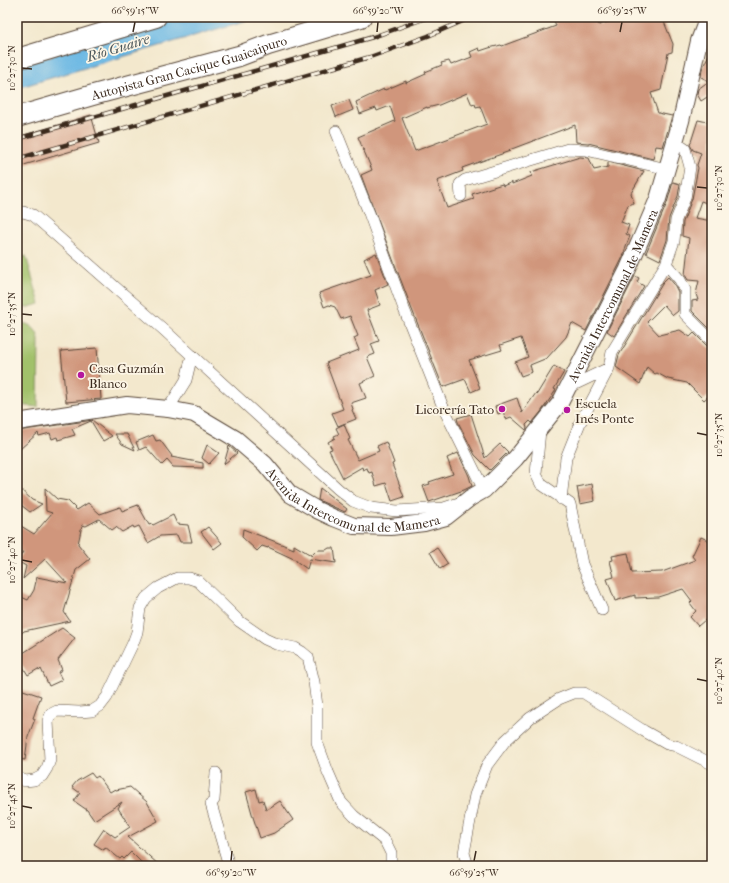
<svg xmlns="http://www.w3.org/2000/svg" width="729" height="883" viewBox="0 0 729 883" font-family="'IM FELL French Canon',serif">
<rect width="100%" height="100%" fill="#fcf5e5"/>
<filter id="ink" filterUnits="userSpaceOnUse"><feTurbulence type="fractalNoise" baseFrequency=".025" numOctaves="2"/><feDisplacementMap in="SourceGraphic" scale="8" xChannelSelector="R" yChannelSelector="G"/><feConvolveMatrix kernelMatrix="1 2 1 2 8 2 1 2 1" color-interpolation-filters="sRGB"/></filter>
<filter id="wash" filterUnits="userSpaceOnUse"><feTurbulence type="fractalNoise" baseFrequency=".012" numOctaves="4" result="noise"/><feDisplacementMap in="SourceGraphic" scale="16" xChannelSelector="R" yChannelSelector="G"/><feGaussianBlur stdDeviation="0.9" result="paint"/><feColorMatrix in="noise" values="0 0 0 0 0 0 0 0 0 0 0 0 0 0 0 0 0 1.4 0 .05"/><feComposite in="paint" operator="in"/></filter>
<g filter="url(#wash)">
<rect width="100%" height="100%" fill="#f3e8cd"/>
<path fill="#a1c16a" stroke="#6e7644" d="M26,256L40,304L17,310V259Z
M23,323C32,325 37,330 39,339L38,407L17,405V324Z"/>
<path fill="#6ab8e4" stroke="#527181" d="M182,17H258L17,88V66Z"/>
<g id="blocks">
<path fill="#d0967b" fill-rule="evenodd" d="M553,17H595L599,25L622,17H662L673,44L672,52L668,53L661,90L651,93L658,113L672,116L663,147L656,146L653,159L588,143L576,142L575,125L509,150L510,151L462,168L463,171L437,181L447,208L474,199L472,194L502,184L503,186L512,182V184L532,176L531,172L580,157L589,158L594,170L608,167V162L644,171L631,193L634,203L628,205L621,222L629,225L626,234L630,236L626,246L623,257L586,331L572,323L566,337L547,358L530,365L532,372L521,376L515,362L528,357L521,338L500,345L502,350L469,360L480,388L471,392L465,379L443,387L411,307L361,175L372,170L358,137L395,121L390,106L377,111L376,108L360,114L356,102L384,89L385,90L406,81V83L426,74L425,72L442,65L441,63L449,61L451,65L472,57L470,52L479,48L480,51L489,48L501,45L502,46L556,26ZM467,93L472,105L475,104L476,107L480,106L487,124L415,151L402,118L427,107V108L439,105Z
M712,48V94L701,101L697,94L698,89L709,81L701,77L702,69Z
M349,100L353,110L336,117L332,106Z
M91,115L99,143L17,167V137Z
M698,120L712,123V205L701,201L695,218L712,221V232L709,247L712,248V331L692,311V301L698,300L696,294L699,281L688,280L685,275L689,238L682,236L683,222L692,199L698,168L697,165L701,153L693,150L690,145Z
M673,182L680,184L678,196L669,218L667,240L660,260L646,253L667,203Z
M376,253L388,284L375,290L380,305L367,310L379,341L371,344L375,354L367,357L375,376L360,383L366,398L351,403L353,409L352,410L356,419L338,426L332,413L343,409L326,363L359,350L354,338L358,336L350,316L341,319L335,307L329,305L324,307L319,293L371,275L364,259Z
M635,276L639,278L637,282L644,286L614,336L607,331Z
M668,277L674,284L678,292V311L673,315L664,305L647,322L659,335L680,330L690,337L694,333L707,346L712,348V393L704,400L687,383L668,379L657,373L655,374L647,367L640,384L616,367L619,355L664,281Z
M97,348L101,399L66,402L61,351Z
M554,366L564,372L554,389L556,390L541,412L532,423L530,421L526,425L527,428L526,430L511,417L506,419L503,412L498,414L495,406L517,398L522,413L536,393L537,394Z
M471,414L485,458L500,444L508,452L490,470L475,455L458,422L457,418Z
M93,420H92L112,436L103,441L91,421L72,429L75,435L58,440L57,437L52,439L50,433L39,436L38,433L20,449L17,442V431Z
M344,424L350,439L348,440L358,460L379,451L377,446L386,442L394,463L392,464L404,497L392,501L386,483L376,486L372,472L369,473L367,468L363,470L362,467L343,478L329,450L332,449L328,442L335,438L334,436L339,434L336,428Z
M115,434H127L135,450L122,444Z
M153,435L156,441L160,440L172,456L171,457L203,463V468L173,467L167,460L162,465L146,447L139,450L136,442Z
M207,445L219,453L209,464L202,458Z
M229,446L237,453L224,464Z
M458,453L469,476L472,486L464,490L429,502L423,486L430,484L429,482L453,474L447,458Z
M592,484L595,501L580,504L577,487Z
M17,486L32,500L42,504L30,512L17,502Z
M45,488L57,499L68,501L77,510L88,503L100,514L120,507L122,511L138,505L149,525L152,524L153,525L173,515L177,524L188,525L192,542H180L177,535L160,536L148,543L139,526L134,528L133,526L122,532L116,527L112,530L99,519L86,526L82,525L78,544L90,559L76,570L64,612L70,621L24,631L17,637V595L28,600L34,590L37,577L67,583L45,559L23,579L26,566L17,561L23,552L17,551V532L21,526L34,534L52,513L46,511Z
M320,488L347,509L345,512L318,500Z
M208,527L222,543L214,549L201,532Z
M243,529L294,549V545L311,555V556L317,550H326L329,548H334L336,563L310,559L307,569L296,561V560L268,547V548L262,546L257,551L242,537Z
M701,537L712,542V626L705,620L698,626L690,617L696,611L690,603L692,601L683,589L658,597L635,598V595L615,601L607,579L614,577L610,561L613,560L612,556L628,553L632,573L662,572L695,560L692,556Z
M437,548L448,564L440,569L430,552Z
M62,628L75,638L58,660L62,670L58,672L62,680L49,686L41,669L39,671L38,669L28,675L20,662V655Z
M20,689L41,696L33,718L35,719L28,737L25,760L17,759V699L20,701Z
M91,773L95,778L98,776L110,792L115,789L116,790L130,787L147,802L158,821L128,837L160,866H145L131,852L124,859L122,857L120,859L105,847L104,850L94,844L104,829L115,837L130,827L118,808L122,802L94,820L87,810L74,801L80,793L72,787L77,781Z
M256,789L259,801L263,800L266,810L280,801L293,820L274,833L260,838L253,817L246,792Z"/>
</g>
</g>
<g filter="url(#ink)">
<use href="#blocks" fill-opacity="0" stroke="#574638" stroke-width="1"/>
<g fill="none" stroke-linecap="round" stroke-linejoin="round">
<g stroke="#574638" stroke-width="12">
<path id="street" d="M336,131L369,213L404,309L443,407L484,490
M675,142L685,149L690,167L685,198L676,220L674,241L666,264L680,280L685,290V314L712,341
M461,196L460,184L465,180L568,149L586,150L667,169
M17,213L23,212L33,215L163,329L338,489L353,501L371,508L397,511L444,508L459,503
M569,387L609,368
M168,409L186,380L192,355
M540,430L536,474L541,484L570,504L582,564L602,610
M561,499L566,458L580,423L609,368L612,352L666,264
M216,773L214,800L211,804L229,866
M17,777L25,781L34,780L42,776L47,768L50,760L48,721L51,714L57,711L79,712L92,711L100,706L107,697L133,643L137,632L140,608L146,598L158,588L177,578H189L198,581L239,621L265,639L276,644L295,648L302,652L308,657L314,682L317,706V742L328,772L341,802L354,816L385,841L391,853V866
M468,866L464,853L469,826L475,795L487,765L505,741L530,718L559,699L574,693H584L644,731L667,744L676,746L712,764"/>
</g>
<g stroke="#574638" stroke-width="18">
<g id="secondary">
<path id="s1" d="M17,422L127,405L168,409L194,414L236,439L265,464L290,494L317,510L334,518L354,526L391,527L424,523L446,517L470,498L484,490L515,459L560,403L628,269L658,199L681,121L699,41L708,17"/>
</g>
</g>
<g stroke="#574638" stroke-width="22">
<g id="highway">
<path d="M17,59L156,17"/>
<path id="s2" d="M17,117L93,95L239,56L268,45L361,17"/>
</g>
</g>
<use href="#street" stroke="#fff" stroke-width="11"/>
<use href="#secondary" stroke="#fff" stroke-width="16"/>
<use href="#highway" stroke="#fff" stroke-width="20"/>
<g stroke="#3b2a1e" stroke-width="4.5">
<path id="rail" d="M17,139L373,37L429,17
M17,159L370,57L428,36L472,17"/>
</g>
<use href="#rail" stroke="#fcf5e5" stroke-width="3" stroke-dasharray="9" stroke-linecap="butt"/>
</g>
</g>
<path fill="none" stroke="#3b2a1e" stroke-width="1.5" d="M133,32L135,22M377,32L378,22M620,32L622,22M22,68L32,69M697,187L707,188M22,314L32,315M697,433L707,435M22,560L32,562M697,679L707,681M22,806L32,808M231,861L232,851M474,861L476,851"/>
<g fill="#b5179e" stroke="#fcf5e5" stroke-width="1.5">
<circle cx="81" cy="375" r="4"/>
<circle cx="502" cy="409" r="4"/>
<circle cx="567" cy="410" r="4"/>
</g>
<g text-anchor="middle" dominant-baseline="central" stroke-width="3.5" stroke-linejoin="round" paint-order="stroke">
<g font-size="13" fill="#3b2a1e" stroke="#fcf5e5">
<text stroke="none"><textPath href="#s2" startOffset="179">Autopista Gran Cacique Guaicaipuro</textPath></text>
<text stroke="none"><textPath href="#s1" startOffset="752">Avenida Intercomunal de Mamera</textPath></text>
<text stroke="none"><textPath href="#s1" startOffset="368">Avenida Intercomunal de Mamera</textPath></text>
</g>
<g font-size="13" fill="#3b2a1e" stroke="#fcf5e5" text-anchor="start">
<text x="89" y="368">Casa Guzmán<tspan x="89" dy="15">Blanco</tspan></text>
<text x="575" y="403">Escuela<tspan x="575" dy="15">Inés Ponte</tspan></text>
<text x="494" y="409" text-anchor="end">Licorería Tato</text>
</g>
<g font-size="14" font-style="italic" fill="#495559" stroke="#fcf5e5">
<text transform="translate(118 48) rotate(-17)">Río Guaire</text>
</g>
</g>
<rect width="729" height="883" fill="none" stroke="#fcf5e5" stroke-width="44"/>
<rect x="22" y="22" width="685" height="839" fill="none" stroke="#3b2a1e" stroke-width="1.5"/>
<g font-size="10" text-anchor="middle" fill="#3b2a1e">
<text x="135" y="14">66°59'15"W</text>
<text x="378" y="14">66°59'20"W</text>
<text x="622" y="14">66°59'25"W</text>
<text transform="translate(11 68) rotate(-90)" y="4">10°27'30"N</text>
<text transform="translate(718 188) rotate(-90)" y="4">10°27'30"N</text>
<text transform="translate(11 314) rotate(-90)" y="4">10°27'35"N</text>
<text transform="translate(718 435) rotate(-90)" y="4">10°27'35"N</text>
<text transform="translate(11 560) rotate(-90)" y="4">10°27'40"N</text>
<text transform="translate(718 681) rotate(-90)" y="4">10°27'40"N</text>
<text transform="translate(11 806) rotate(-90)" y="4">10°27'45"N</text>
<text x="231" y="876">66°59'20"W</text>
<text x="474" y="876">66°59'25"W</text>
</g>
</svg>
